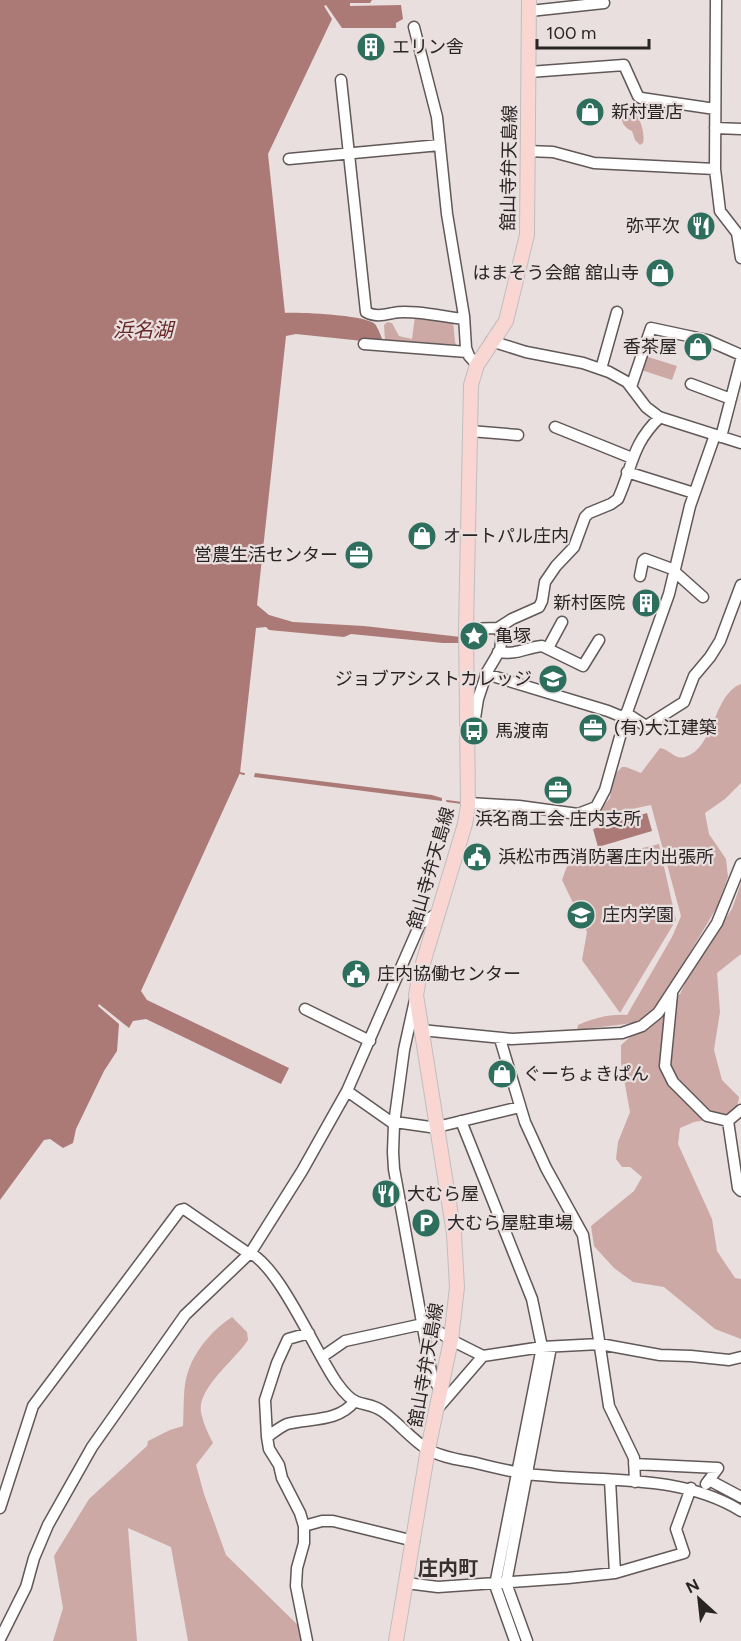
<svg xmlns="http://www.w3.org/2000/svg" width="741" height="1641" viewBox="0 0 741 1641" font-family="Figtree,'Noto Sans JP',sans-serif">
<rect width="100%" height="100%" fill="#e9dfde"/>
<path fill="#cda9a6" d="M628,105C638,111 646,132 643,143L640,145L635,140L632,131C622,127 620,119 622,108Z
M415,316L453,320L455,342L458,348L385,341L384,325L387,322L392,323L399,336L412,339Z
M645,356L677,366L672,380L641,370Z
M741,684V783L725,799L705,813L709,834L726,859L728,877L717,907L654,1013L641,1022L577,1030L578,1025C593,1018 610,1014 627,1015L672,937L681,916L651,805L603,815H596L610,798L615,774L622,767H626L641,773L660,748C669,749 675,760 685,757C715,748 713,694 741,684Z
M659,844L676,920L620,1013L582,960L587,932L562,880L567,866Z
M741,883V954L717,973L720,1012L714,1050L722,1080L739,1097L736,1115L694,1122L680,1128L678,1144L712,1219L717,1251L735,1278L741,1279V1339L715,1329L664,1287L633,1282L614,1268L594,1246L591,1226L634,1191L642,1177L630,1167H622L616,1159L618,1142L630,1112L621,1063V1045L680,994L694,965L732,909Z
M232,1317L247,1332L248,1340C236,1359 197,1388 201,1412C203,1423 208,1433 213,1443L196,1465L204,1494L226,1555L305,1632L309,1641H188L171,1547L128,1528L137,1641H53L63,1608L54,1556L89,1499L147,1446L148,1441L170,1430L183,1426C184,1411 183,1392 186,1379C192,1353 211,1331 232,1317Z"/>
<path fill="#ab7a76" d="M0,0H372L370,3H350V6L401,5L403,19L396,23V28H342L326,5L324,6L332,19L268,154L285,313C300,312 365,315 375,324C378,328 381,336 383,341L382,343L296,334L286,336L257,605L269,615L293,622L364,626L461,637V643H443L351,634L344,637L269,630L266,627L256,628L240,773L141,991L147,1000L289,1068L281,1084L146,1019L133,1021L129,1028L99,1004L98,1006L119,1024L117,1051L104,1071L76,1129L73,1143L63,1148L50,1139L44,1140L0,1200Z
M255,773L432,795L442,798V801L254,777Z
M647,813L652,831L598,847L593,829Z"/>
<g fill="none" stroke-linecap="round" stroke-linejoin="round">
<path stroke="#ab7a76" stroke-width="2" d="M240,773L244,774
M447,801L462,803"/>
<g stroke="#615858" stroke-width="13">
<path id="minor" d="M716,0L715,169L720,211L737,233L741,258
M530,11L604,3L603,0
M414,27L437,117L447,214L464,316L466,348L469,356L477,365
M529,72L624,65L638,96L641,98L715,109
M341,80L366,312C375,317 383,315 393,313C410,309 445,317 464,319
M715,128L741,129
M527,151L553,152L594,163L715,169
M289,159L440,145
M491,341L526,352L583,363L609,372L627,382L646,407L659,417L741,443
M364,344L467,352
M601,369L617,312
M691,384L731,399
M631,387L651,328L707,340L741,355
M555,427L632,458
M470,431L518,435
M721,437L741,360
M627,472L694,493
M675,572L703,597
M640,576L643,561L645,559L675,570
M466,629L498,628L512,619L539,607L542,601L545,582L556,566L574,547L585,517L589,513L611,504L618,499C633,466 631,445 660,417
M548,648L562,622
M498,652C518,655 524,648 542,646L583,666L599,640
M486,674L608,711L625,718
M626,713L646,726L684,702L694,676L710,657L720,641L741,585
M472,737L478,699L487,672L500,650L502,636L498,628
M469,803L519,806L578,814L596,807L605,790L627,712L669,594L690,506L715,435
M672,994L665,1066L673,1082L707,1116L728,1121L741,1110
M305,1009L370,1041
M421,1030L512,1039L622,1033L642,1026L658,1013L717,923L741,864
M500,1039L525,1122L546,1168L583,1235L609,1406L634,1458L635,1482
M347,1091L394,1124L393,1152L394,1169L432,1377L441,1391
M461,1121L532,1299L542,1347L495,1585L515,1641
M728,1121L738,1188L741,1191
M395,1122L437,1128
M394,1124L404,1050L415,1000
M437,1127L520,1107
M322,1357L345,1341L423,1324L429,1325L451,1340L483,1356L542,1347L600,1344L660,1355L691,1356L729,1360L741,1357
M438,1408L483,1356
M267,1437C273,1433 280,1427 287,1424C310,1418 338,1422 354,1402
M634,1464L718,1468L709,1480
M610,1480L615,1573
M706,1484L709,1480L741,1497
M0,1508L33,1406L180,1210L184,1209L245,1251C277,1259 317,1356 337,1383C342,1390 349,1399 357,1402C365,1405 374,1405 382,1411C398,1422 411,1439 427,1449C442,1458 463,1460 480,1464C496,1468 512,1472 528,1474C599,1483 678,1472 741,1511
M304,1526L322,1521H333L414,1541
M406,1583L438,1587L568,1578L615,1573L684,1553L676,1529L691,1488
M0,1639L26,1587L34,1558L48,1525L92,1447L185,1315L251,1252L302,1171L347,1091L420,924L438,913
M307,1641L296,1586L297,1568L304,1543V1526L300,1513L282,1478L279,1465L269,1449L267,1437L265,1400L277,1363L288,1339L309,1333
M527,1641L506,1583L551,1347"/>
</g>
<g stroke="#bfbebe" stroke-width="16">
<path id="major" d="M396,1641L428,1449L451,1340L457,1287L454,1234L416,995L420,973L465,824L468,806L466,629L471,385L477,365L506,321L527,235L529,0"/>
</g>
<use href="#minor" stroke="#fff" stroke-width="10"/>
<use href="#major" stroke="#fad6d3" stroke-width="14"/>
</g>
<defs>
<g id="building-disc" transform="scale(1.5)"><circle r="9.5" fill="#2d6e5d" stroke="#e9dfde"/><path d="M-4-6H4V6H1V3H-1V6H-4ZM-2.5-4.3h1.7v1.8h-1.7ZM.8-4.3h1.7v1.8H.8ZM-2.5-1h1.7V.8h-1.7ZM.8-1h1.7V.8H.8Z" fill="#fff"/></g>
<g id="shop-disc" transform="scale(1.5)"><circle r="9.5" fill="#2d6e5d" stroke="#e9dfde"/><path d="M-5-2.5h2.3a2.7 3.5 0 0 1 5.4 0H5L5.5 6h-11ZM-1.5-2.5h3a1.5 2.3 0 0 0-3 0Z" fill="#fff"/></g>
<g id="restaurant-disc" transform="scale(1.5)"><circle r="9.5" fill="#2d6e5d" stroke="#e9dfde"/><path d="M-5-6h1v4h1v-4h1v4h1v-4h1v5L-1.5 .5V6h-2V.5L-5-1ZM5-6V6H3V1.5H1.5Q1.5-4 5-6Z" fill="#fff"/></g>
<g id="office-disc" transform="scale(1.5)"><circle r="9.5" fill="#2d6e5d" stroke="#e9dfde"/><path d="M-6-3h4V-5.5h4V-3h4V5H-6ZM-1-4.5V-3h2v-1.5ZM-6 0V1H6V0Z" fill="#fff"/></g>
<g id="sight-disc" transform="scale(1.5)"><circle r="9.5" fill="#2d6e5d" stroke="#e9dfde"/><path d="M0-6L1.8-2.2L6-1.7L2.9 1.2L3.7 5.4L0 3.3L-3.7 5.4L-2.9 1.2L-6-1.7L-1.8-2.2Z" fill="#fff"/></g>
<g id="university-disc" transform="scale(1.5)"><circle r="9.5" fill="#2d6e5d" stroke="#e9dfde"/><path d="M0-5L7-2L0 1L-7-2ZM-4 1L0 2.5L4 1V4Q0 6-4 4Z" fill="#fff"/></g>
<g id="bus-disc" transform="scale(1.5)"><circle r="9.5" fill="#2d6e5d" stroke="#e9dfde"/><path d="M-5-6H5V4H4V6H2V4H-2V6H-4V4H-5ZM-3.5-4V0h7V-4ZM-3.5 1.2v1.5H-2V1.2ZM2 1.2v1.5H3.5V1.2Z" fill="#fff"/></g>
<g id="civic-disc" transform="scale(1.5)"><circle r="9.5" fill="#2d6e5d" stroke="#e9dfde"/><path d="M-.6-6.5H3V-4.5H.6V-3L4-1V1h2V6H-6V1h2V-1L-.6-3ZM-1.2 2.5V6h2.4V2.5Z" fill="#fff"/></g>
<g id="school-disc" transform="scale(1.5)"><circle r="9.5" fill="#2d6e5d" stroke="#e9dfde"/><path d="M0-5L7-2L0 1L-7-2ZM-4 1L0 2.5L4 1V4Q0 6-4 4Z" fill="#fff"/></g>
<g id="parking-disc" transform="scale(1.5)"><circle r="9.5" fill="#2d6e5d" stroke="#e9dfde"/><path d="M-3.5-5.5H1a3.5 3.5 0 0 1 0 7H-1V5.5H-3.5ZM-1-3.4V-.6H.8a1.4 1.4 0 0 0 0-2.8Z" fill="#fff"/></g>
</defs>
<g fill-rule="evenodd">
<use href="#building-disc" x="371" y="47"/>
<use href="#shop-disc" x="590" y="112"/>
<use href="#restaurant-disc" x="701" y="226"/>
<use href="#shop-disc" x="660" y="273"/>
<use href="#shop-disc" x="698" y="347"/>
<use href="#shop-disc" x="422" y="536"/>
<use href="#office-disc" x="359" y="555"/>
<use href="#building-disc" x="646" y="603"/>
<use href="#sight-disc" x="474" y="636"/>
<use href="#university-disc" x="553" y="679"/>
<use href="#office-disc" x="593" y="728"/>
<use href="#bus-disc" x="474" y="731"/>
<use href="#office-disc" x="558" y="790"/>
<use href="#civic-disc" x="477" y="857"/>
<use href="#school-disc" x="581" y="915"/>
<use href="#civic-disc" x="356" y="974"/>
<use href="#shop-disc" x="502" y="1074"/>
<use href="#restaurant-disc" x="386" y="1194"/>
<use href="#parking-disc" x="426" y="1223"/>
</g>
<g text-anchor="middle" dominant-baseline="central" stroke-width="4.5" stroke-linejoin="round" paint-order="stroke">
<g font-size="18" fill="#292525" stroke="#e9dfde" text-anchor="start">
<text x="392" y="47">エリン舎</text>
<text x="611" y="112">新村畳店</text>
<text x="680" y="226" text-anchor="end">弥平次</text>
<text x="639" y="273" text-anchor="end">はまそう会館 舘山寺</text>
<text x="677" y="347" text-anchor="end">香茶屋</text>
<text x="443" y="536">オートパル庄内</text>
<text x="338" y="555" text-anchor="end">営農生活センター</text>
<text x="625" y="603" text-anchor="end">新村医院</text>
<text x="495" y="636">亀塚</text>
<text x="532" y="679" text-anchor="end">ジョブアシストカレッジ</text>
<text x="614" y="728">(有)大江建築</text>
<text x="495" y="731">馬渡南</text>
<text x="558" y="819" text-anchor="middle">浜名商工会 庄内支所</text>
<text x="498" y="857">浜松市西消防署庄内出張所</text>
<text x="602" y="915">庄内学園</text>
<text x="377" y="974">庄内協働センター</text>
<text x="523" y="1074">ぐーちょきぱん</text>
<text x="407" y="1194">大むら屋</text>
<text x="447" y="1223">大むら屋駐車場</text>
</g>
<g font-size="18" fill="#292525" stroke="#e9dfde">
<text transform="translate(509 168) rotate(-89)">舘山寺弁天島線</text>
<text transform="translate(431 868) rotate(-74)">舘山寺弁天島線</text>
<text transform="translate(426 1365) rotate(-80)">舘山寺弁天島線</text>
</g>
<g font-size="20" font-style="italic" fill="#672727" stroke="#e9dfde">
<text x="143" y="330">浜名湖</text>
</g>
<g font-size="20" font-weight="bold" fill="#37302f" stroke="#e9dfde">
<text x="448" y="1568">庄内町</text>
</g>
</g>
<g transform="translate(699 1599) rotate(333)" stroke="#e9dfde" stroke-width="4.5" paint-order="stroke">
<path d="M0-4.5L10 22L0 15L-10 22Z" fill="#292525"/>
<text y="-9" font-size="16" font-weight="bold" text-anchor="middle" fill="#292525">N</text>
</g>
<path d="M537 39v9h112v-9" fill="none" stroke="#292525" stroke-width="3"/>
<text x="546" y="39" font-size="18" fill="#292525" stroke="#e9dfde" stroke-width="4.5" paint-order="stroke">100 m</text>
</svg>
